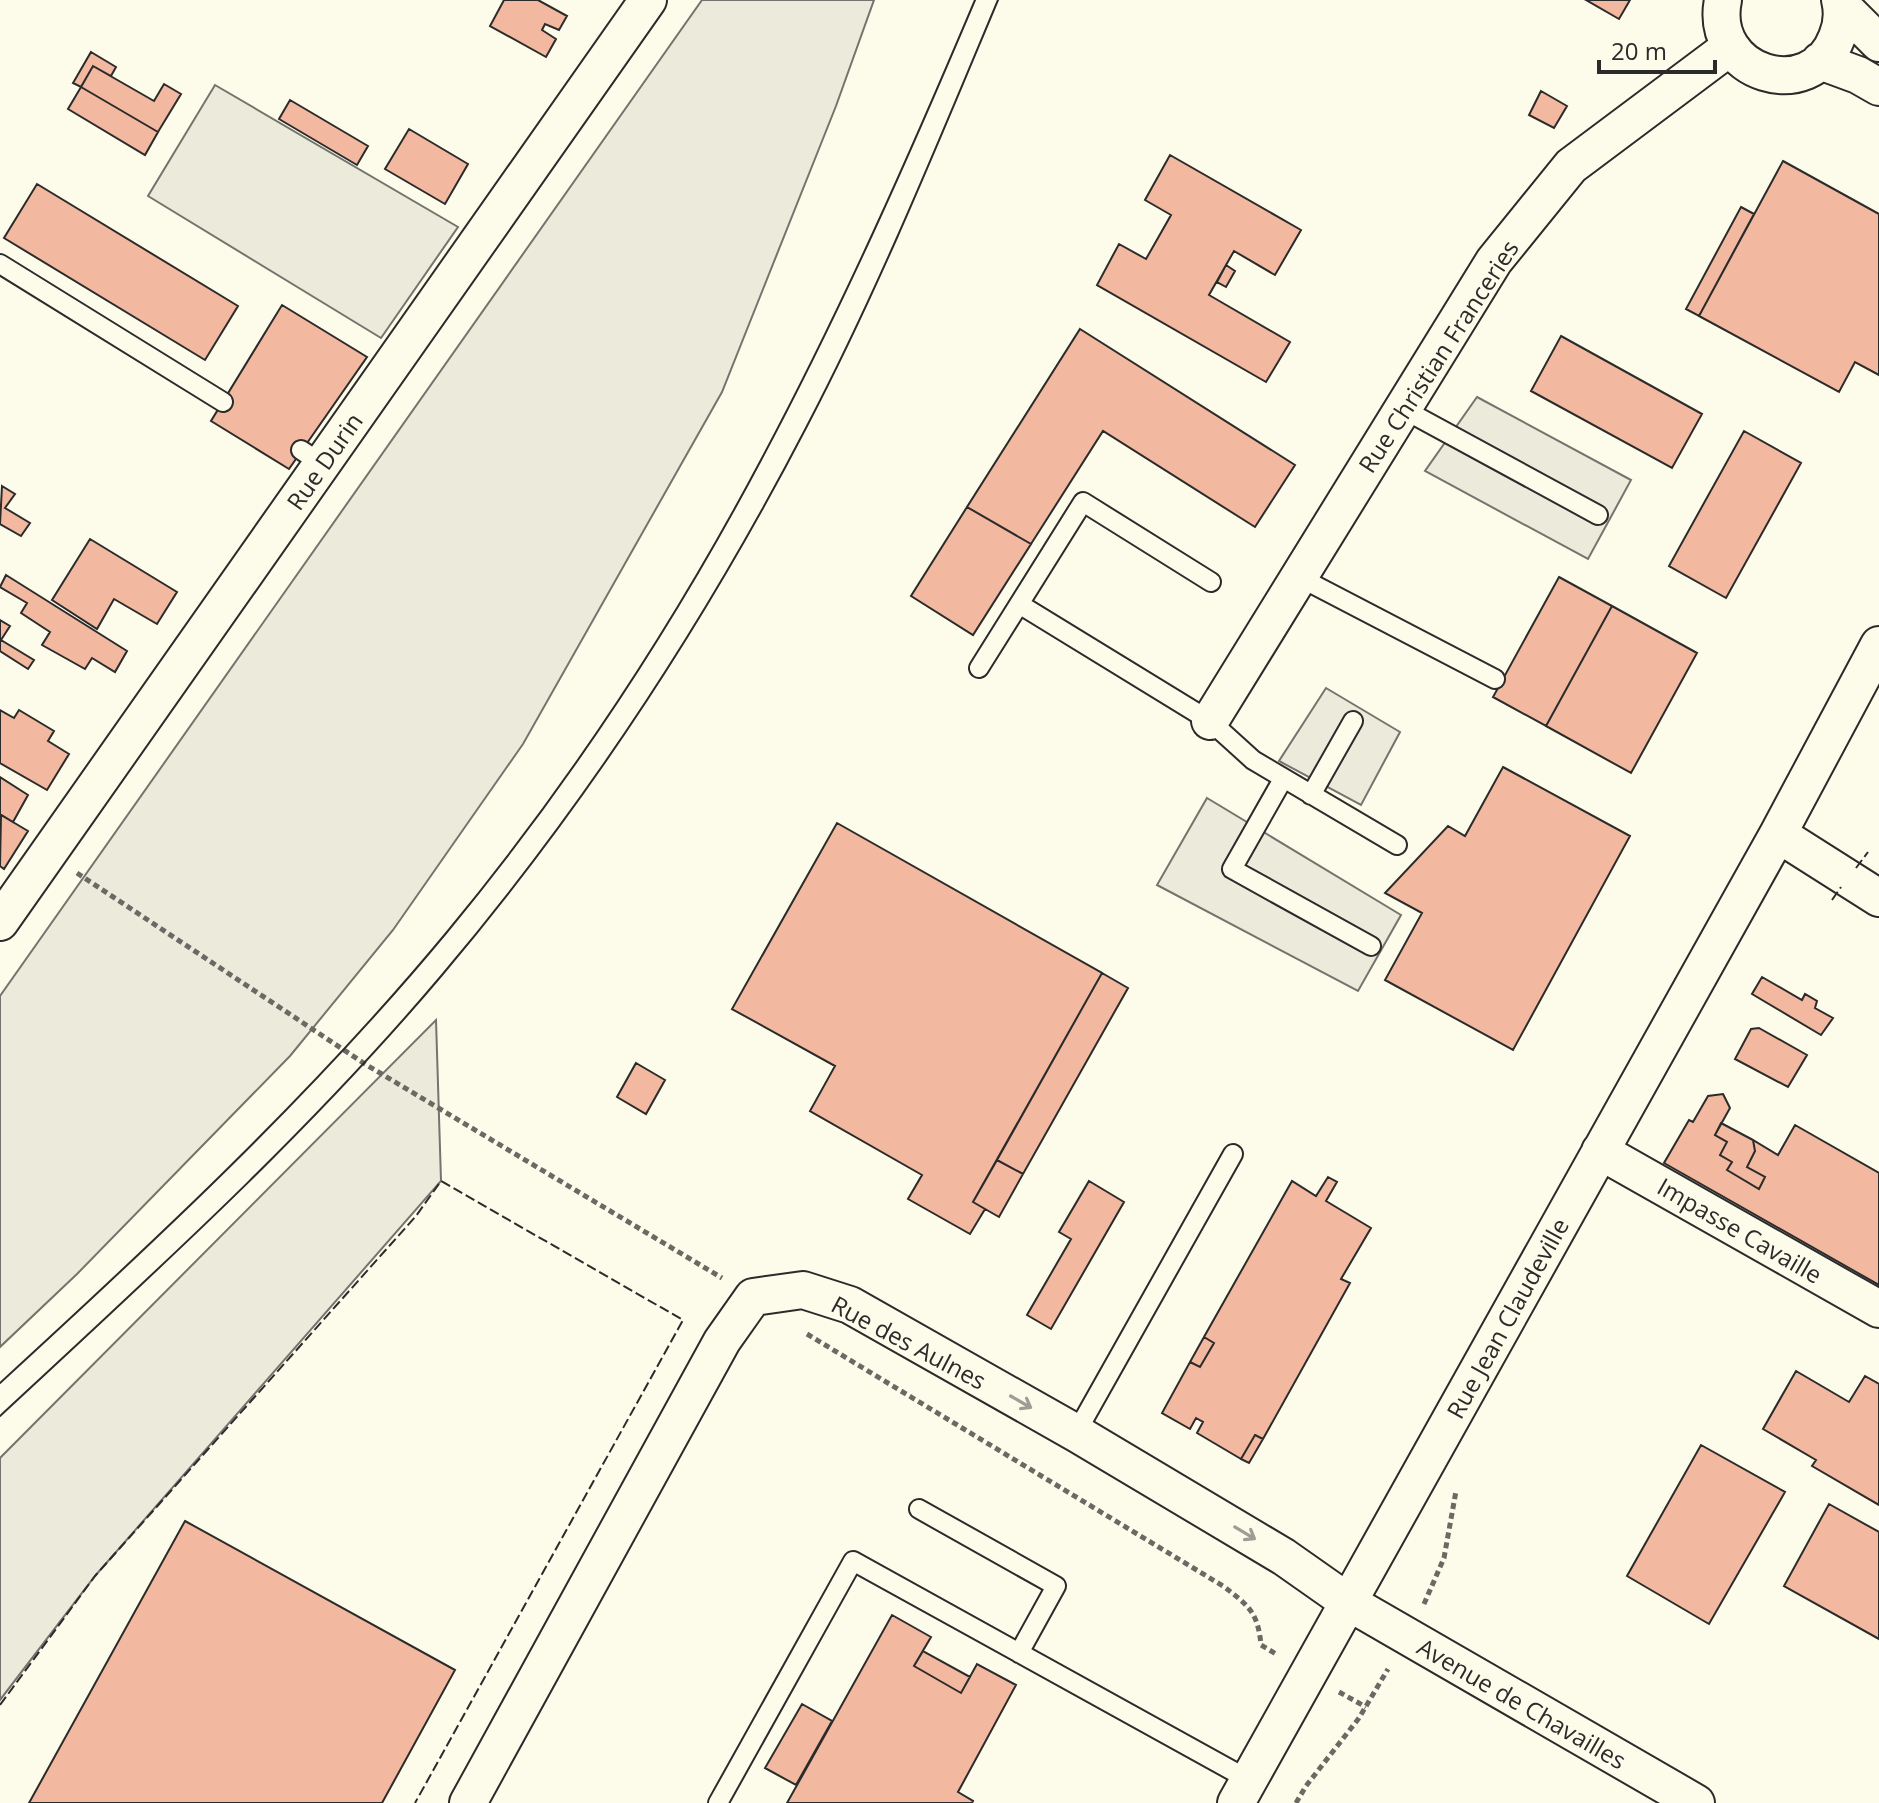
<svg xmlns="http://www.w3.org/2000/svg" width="1879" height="1803" viewBox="0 0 1879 1803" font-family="'Open Sans',sans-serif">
<rect width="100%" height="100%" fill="#fdfbea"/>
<path fill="#ecebdb" stroke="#74746e" stroke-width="2" d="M702,0H874L836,106L722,392L523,744L393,930L290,1056L77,1274L0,1347V996Z
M215,85L458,227L381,338L148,196Z
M436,1020L441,1181L95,1576L0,1700V1458Z"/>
<path fill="#eceadb" stroke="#74746e" stroke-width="2" d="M1477,397L1631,480L1588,559L1425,471Z
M1326,688L1400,732L1361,805L1279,761Z
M1207,798L1401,915L1358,991L1157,885Z"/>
<path fill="#f2b8a0" stroke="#2b2b2b" stroke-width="2" d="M504,0H538L567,16L559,30L545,24L542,30L556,39L546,57L490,26Z
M1586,0H1630L1619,19Z
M91,52L116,67L111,76L93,66L81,87L73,83Z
M93,66L154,101L164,84L181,94L158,132L81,87Z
M81,87L158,132L145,155L68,109Z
M1541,91L1567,106L1554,128L1529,115Z
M290,100L368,146L357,165L279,119Z
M409,129L468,164L445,204L385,169Z
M1170,155L1301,230L1275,275L1234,251L1209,295L1290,342L1266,382L1097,285L1119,244L1146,259L1171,215L1145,200Z
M1783,161L1879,214V375L1855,362L1839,392L1699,316Z
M37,184L238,306L205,360L4,238Z
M1741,207L1754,214L1699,316L1686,309Z
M1226,265L1235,271L1226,287L1217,282Z
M282,305L367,357L289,469L211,421Z
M1080,329L1295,465L1255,527L1103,431L1031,544L967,507Z
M1561,336L1702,414L1672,468L1531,391Z
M1744,431L1801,463L1726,598L1669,566Z
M2,486L15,494L5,508L30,523L21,536L0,524Z
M967,507L1031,544L973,635L911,596Z
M90,539L177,592L157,624L114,599L97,629L52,600Z
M6,575L127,651L115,672L92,658L85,669L42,645L50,632L21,613L27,603L0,587Z
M1559,577L1612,606L1546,726L1493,697Z
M1612,606L1697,653L1631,773L1546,726Z
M0,620L10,626L1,640L34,660L28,669L0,651Z
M0,710L14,718L19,710L54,731L48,741L69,754L47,790L0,763Z
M1503,767L1630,836L1513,1050L1385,980L1422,913L1385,893L1448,826L1465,836Z
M0,777L28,795L13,822L0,814Z
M1,815L28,831L4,869L0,866Z
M837,823L1102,973L973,1202L985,1209L970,1234L908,1199L922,1175L810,1111L835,1066L732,1009Z
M1102,973L1128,988L1023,1174L997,1160Z
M1762,977L1802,1000L1805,994L1817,1001L1815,1008L1833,1018L1821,1035L1752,994Z
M1759,1028L1807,1055L1788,1087L1735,1059L1751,1029Z
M636,1063L665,1080L646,1114L617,1097Z
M1723,1094L1730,1108L1715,1135L1727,1142L1720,1155L1732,1162L1727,1170L1759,1189L1765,1177L1747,1167L1755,1151L1753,1140L1778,1155L1795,1125L1879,1173V1285L1664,1163L1689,1120L1693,1122L1708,1096Z
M1721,1123L1753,1140L1755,1151L1747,1167L1765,1177L1759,1189L1727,1170L1732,1162L1720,1155L1727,1142L1715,1135Z
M997,1160L1023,1174L999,1217L973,1202Z
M1328,1177L1337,1182L1326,1201L1371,1228L1341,1279L1350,1283L1263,1439L1255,1435L1241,1459L1197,1433L1203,1422L1196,1418L1190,1429L1162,1413L1190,1362L1200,1367L1214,1343L1204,1337L1292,1181L1316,1196Z
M1089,1181L1124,1202L1051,1329L1027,1315L1071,1239L1059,1232Z
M1204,1337L1214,1343L1200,1367L1190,1362Z
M1796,1371L1849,1402L1865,1376L1879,1384V1505L1812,1466L1816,1460L1763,1429Z
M1255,1435L1263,1439L1249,1463L1241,1459Z
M1701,1445L1785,1492L1709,1624L1627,1576Z
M1829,1504L1879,1532V1639L1784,1586Z
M185,1521L455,1670L382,1803H29Z
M892,1615L931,1637L914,1666L961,1693L977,1664L1016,1685L958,1792L973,1801L972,1803H787Z
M923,1651L970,1677L961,1693L914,1666Z
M802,1704L832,1721L796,1785L765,1768Z"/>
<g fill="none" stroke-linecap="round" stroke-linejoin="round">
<g stroke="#2b2b2b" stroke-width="22">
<path id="lane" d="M0,264L223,402
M1403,409L1598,515
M301,450L322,464
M1299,577L1495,679
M1019,604L1210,721L1253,760L1397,845
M979,668L1083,502L1211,582
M1283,779L1232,869L1371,946
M1311,795L1353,721
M1076,1433L1233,1154
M919,1509L1056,1586L1019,1653
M718,1803L853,1561L1249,1780"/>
</g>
<g stroke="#2b2b2b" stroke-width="40">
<path id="street" d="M1723,0C1708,74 1811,106 1837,37C1842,25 1843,12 1840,0
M1842,6L1879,43
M1820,61L1858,75L1879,87
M1210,721L1494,261L1571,166L1730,47
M1778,834L1879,898
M0,922L648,0
M1600,1151L1879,1309
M468,1803L722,1341L753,1297L803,1290L850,1305L1076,1433L1284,1557L1348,1602L1696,1803
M1236,1803L1778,834L1879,645"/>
</g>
<path stroke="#6a6964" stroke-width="5" stroke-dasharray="6 4" stroke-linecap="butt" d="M77,873L365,1064L722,1278
M807,1334L1223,1586C1248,1605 1258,1612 1261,1645L1276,1654
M1424,1604L1444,1558L1456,1491
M1339,1692L1366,1707
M1296,1803L1306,1786L1359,1718L1388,1669"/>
<use href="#lane" stroke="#fdfbea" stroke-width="18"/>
<use href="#street" stroke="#fdfbea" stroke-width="36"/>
<path stroke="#2b2b2b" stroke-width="2" d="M0,1383C156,1240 312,1095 447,932C567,787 673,626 761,460C841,310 909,156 975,0
M0,1416C153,1274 307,1135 442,975C584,807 706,621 807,426C879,288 938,143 998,0"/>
<path stroke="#2b2b2b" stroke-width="2" stroke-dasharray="10 4" stroke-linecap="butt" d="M1856,868L1868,852
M1832,900L1841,887
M0,1705L95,1576L416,1216L441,1181L683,1320L415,1803"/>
</g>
<defs><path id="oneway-shaft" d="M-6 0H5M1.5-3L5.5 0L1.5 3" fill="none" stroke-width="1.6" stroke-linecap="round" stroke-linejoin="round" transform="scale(2)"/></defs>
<g stroke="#9e9d94">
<use href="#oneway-shaft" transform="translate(1021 1402) rotate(30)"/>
<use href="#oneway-shaft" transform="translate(1245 1533) rotate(31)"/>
</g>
<g text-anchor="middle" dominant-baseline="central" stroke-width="6" stroke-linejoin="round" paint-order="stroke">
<g font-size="24" fill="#2b2b2b" stroke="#fdfbea">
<text transform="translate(1438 356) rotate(-57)">Rue Christian Franceries</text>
<text transform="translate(324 461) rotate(-55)">Rue Durin</text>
<text transform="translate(1740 1230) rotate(30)">Impasse Cavaille</text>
<text transform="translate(1507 1318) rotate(-61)">Rue Jean Claudeville</text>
<text transform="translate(909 1342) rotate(28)">Rue des Aulnes</text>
<text transform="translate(1522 1703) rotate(30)">Avenue de Chavailles</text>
</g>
</g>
<path d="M1599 60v12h116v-12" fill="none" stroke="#2b2b2b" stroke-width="4"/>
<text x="1611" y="60" font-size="24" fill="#2b2b2b" stroke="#fdfbea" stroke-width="6" paint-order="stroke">20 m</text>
</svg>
